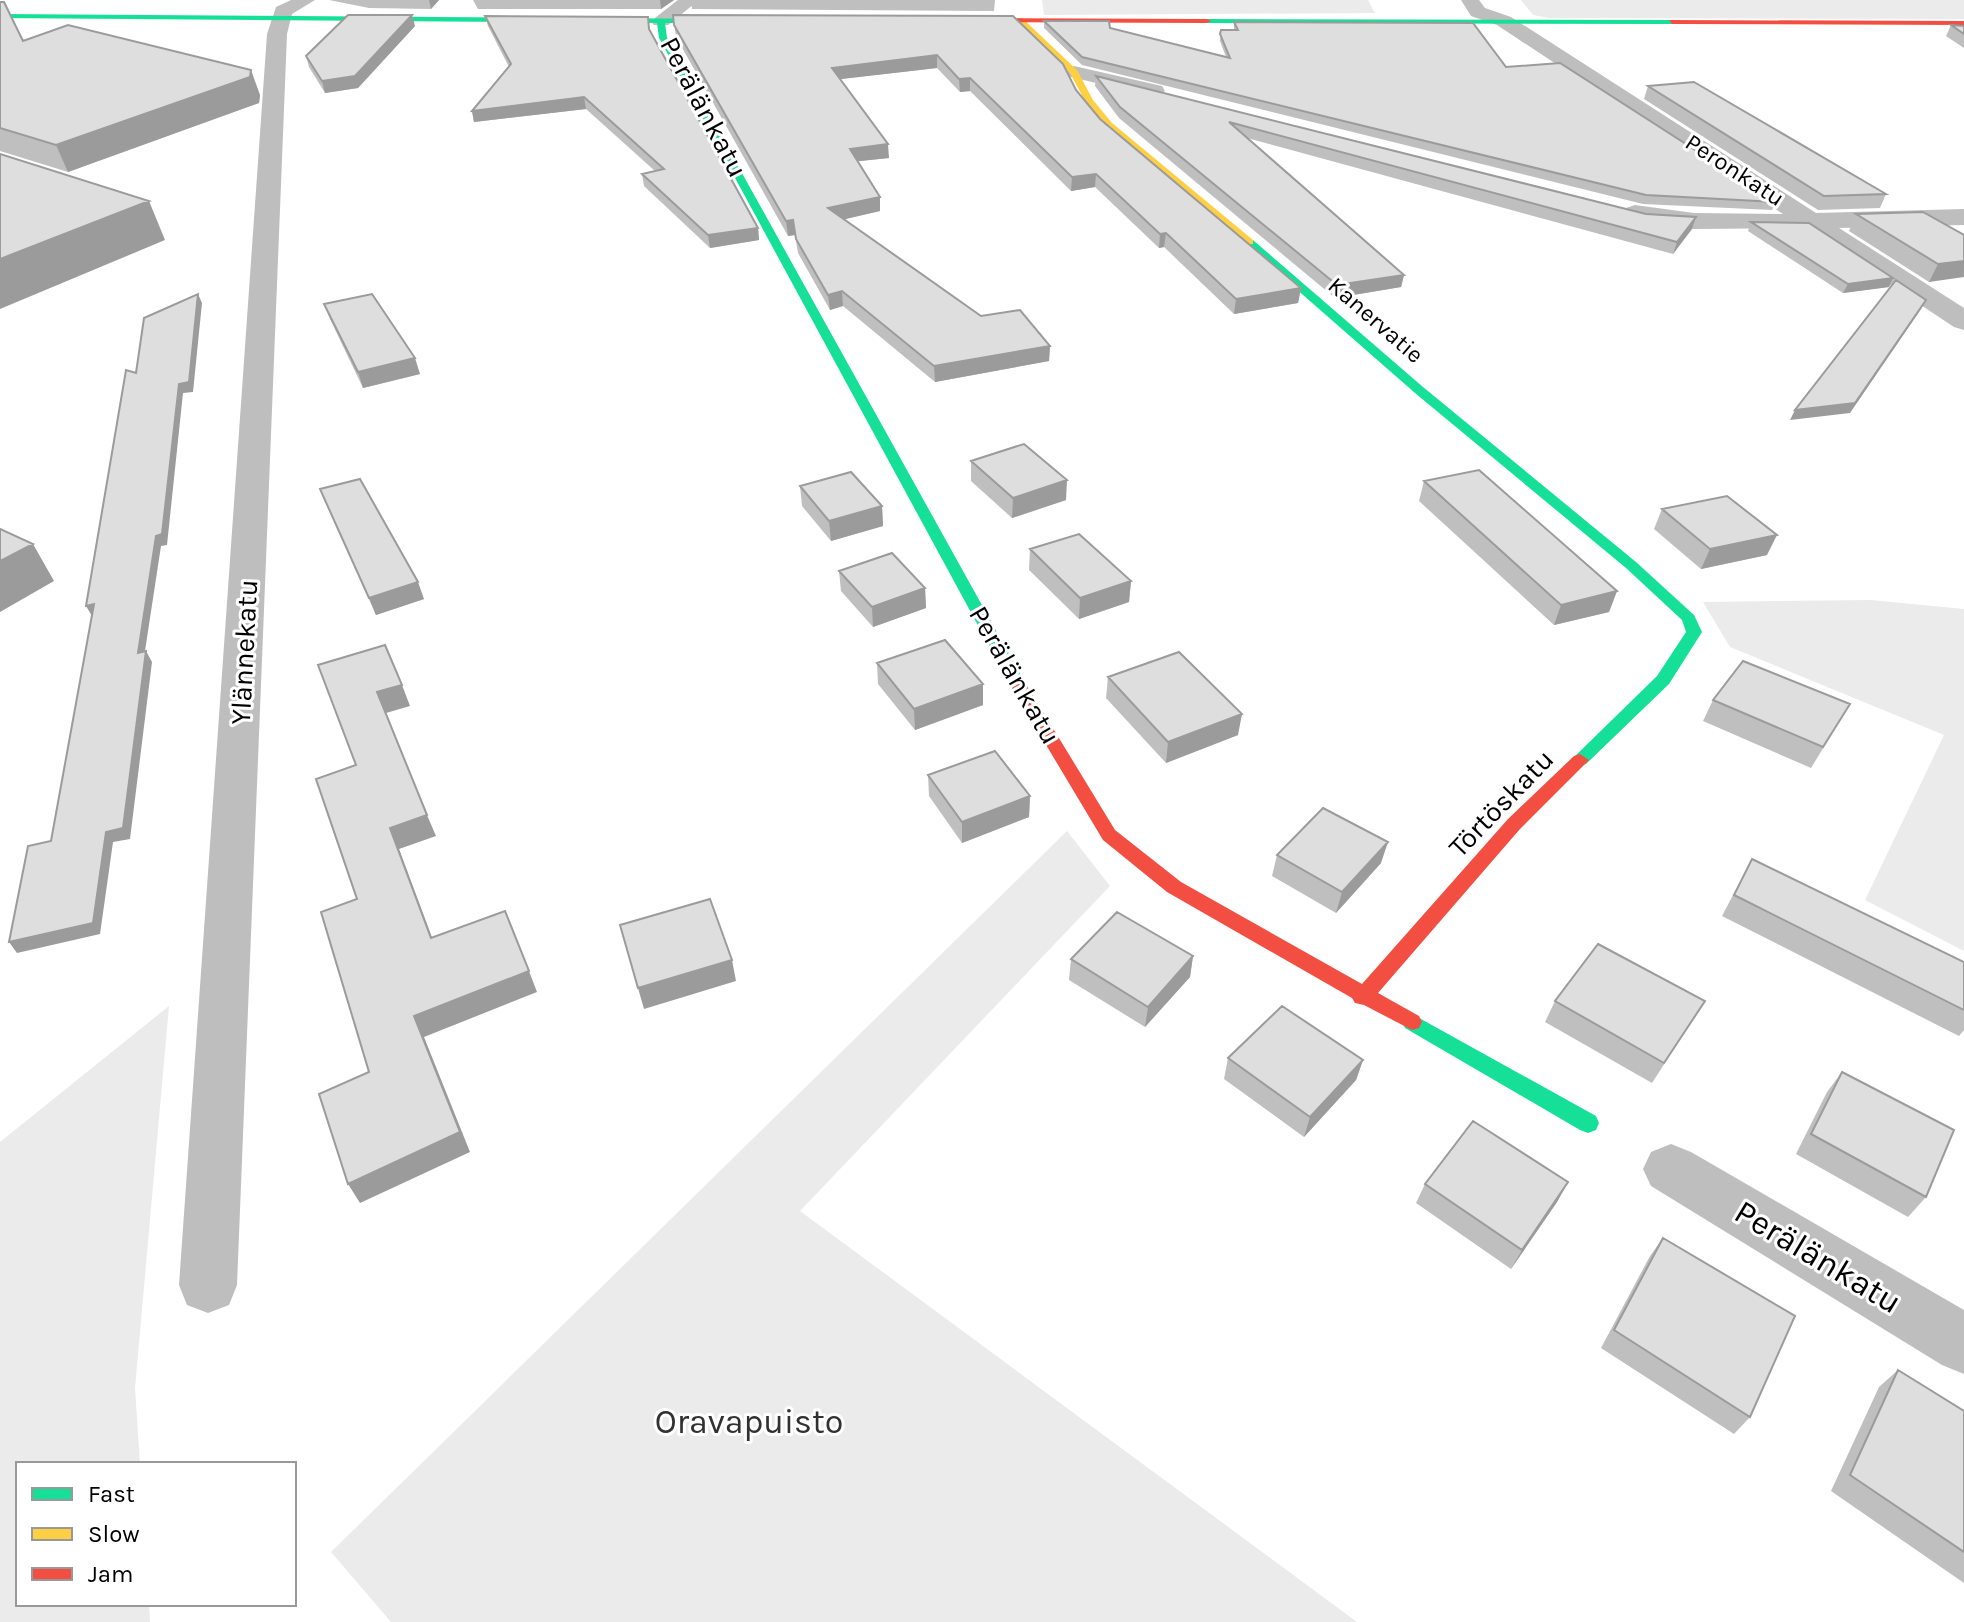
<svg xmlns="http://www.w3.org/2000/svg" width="1964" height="1622" viewBox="0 0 1964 1622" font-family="Karla,sans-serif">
<rect width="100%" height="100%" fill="#fff"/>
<path fill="#ebebeb" d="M1042,0H1368L1375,13L1044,15Z
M1521,0H1964V19L1549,18L1533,15Z
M1871,600L1964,609V951L1865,900L1944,735L1730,647L1703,602Z
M1067,831L1110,886L800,1211L1357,1622H391L331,1552Z
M169,1006L135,1388L140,1464H18V1604H149L150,1622H0V1142Z"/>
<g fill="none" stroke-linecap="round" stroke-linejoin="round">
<path fill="#bebebe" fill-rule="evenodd" d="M291,0H315L292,14L287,34L237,1285L229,1305L208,1313L187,1305L179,1285L267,34L276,7Z
M678,0H699L668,25H654L651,21Z
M1461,0H1479L1485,8L1511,17L1816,213L1964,209V225L1839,228L1964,308V330L1954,327L1805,228L1694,229L1626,218L1622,213L1626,208L1635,205L1694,213L1783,214L1497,25L1471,16Z
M1074,66L1162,86L1165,91L1154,97L1067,76L1064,72Z
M1671,1144L1691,1152L1964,1310V1374L1942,1365L1651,1186L1643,1169L1651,1152Z"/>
<path fill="#16e098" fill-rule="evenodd" d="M0,14L737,19L734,23H665L667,38L1028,688L1026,692H1014L1012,688L659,38L657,23L0,18Z
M1207,19L1672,20L1676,22L1672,24L1204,23Z
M1245,240H1253L1423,387L1636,562L1694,615L1702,632L1669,684L1586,764L1580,766L1571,760L1657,676L1686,632L1682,620L1626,568L1415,393L1245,244Z
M1412,1014L1596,1116L1599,1123L1596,1130L1588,1133L1580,1130L1405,1028L1402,1022L1405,1016Z"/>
<path fill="#ffcf43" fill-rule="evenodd" d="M1016,18H1022L1077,70L1093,100L1112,123L1253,240V244H1245L1106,127L1085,101L1070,73L1016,22Z"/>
<path fill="#f24e42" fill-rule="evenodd" d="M958,18L1207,19L1211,21L1207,23L955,22Z
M1669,20L1964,21V25L1672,24Z
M1020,683L1026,684L1115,830L1181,882L1362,984L1508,819L1574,756L1580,754L1589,760L1520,829L1378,993L1419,1016L1422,1022L1419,1028L1412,1030L1364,1005L1355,1003L1352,998L1167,892L1103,840L1012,688Z"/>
</g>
<path fill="#bfbfbf" d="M329,0H439L431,9L369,8Z
M473,0H674L661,9H478Z
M691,0H995L994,11L692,9Z
M0,2L23,41L260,95L259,103L68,172L0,151Z
M673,15L1013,16L1100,119L1301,288L1298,303L1234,314L1164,247L1159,248L1095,187L1071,191L970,91L960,92L937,68L840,79L889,158L858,161L880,211L843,219L981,316L1050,346L1049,361L935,382L843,306L830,310L798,253L795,235L788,236L676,37Z
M485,16L650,30L758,228L759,240L710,248L644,186L642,174L655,171L586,109L474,122L472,111L509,67L488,26Z
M1044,21L1110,28L1226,57L1220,41L1221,30H1234V22L1506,67L1776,202L1772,210L1643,204L1082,65L1044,28Z
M1951,25L1964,26V48L1946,36Z
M415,26L358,88L325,93L309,67L306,56Z
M1096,76L1646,214L1696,217L1692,229L1673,254L1247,138L1404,275L1401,287L1335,298L1119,118L1095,86Z
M1648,86L1886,194L1880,208L1818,210L1644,99Z
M1856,214L1964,235L1929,282L1849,231Z
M1751,222L1893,278L1889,287L1843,293L1748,231Z
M324,304L420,374L363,388L330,319Z
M971,461L1066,500L1012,518L971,481Z
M1424,481L1617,591L1609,612L1554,625L1419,501Z
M800,486L882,506L883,526L831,541L802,506Z
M320,489L424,599L376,615Z
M1662,509L1767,555L1701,569L1654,529Z
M1030,549L1131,581L1129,602L1079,619L1029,570Z
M839,571L925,588L926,608L873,627L841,591Z
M877,663L983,684V705L915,730L878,684Z
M1108,677L1238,735L1166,763L1106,698Z
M1713,700L1850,704L1811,768L1703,721Z
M928,775L1030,796L1029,817L962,843L929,796Z
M1277,855L1381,863L1336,913L1272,876Z
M1752,859L1964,962V1030L1959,1036L1722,916Z
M1193,956L1190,977L1145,1027L1069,980L1071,959Z
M1555,1001H1705L1652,1083L1545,1022Z
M1228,1058L1363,1060L1356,1080L1304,1137L1224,1079Z
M1842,1072L1926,1197L1908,1217L1796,1154L1827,1092Z
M1568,1182L1557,1202L1511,1269L1416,1203L1425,1184Z
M1663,1238L1750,1417L1734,1434L1601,1348L1650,1256Z
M1898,1370L1964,1411V1583L1831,1491L1879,1387Z"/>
<path fill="#9b9b9b" d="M429,0H439L431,9Z
M660,0H674L661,9Z
M412,15L415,26L358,88L325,93L322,81Z
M937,55V68L833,80L832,68Z
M251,70L260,95L259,103L68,172L56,145Z
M970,78V91L960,92L959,79Z
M584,97L586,109L474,122L472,111Z
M888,144L889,158L851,162L850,149Z
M1096,174L1095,187L1071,191L1072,177Z
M880,197V211L829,223L828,208Z
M149,201L165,240L0,309V259Z
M1696,217L1692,229L1673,254L1677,242Z
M793,220L795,235L788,236L786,221Z
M758,228L759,240L710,248L708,235Z
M1166,233L1164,247L1159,248L1160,234Z
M1964,261V277L1929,282L1938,264Z
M1404,275L1401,287L1335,298L1337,285Z
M1893,278L1889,287L1843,293L1848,284Z
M1301,288L1298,303L1234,314L1236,299Z
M842,291L843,306L830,310L828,295Z
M198,294L202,303L193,392L183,393L167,545L161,546L143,664L138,653L179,384Z
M1926,300L1921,309L1850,413L1790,420L1795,410Z
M1050,346L1049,361L935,382L934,366Z
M415,358L420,374L363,388L358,372Z
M1067,480L1066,500L1012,518L1013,498Z
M882,506L883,526L831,541L829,521Z
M1777,535L1767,555L1701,569L1710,549Z
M33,544L54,581L0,612V561Z
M1131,581L1129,602L1079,619L1080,598Z
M418,582L424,599L376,615L369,598Z
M925,588L926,608L873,627L872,607Z
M1617,591L1609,612L1554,625L1561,605Z
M94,604L92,616L86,606Z
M146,651L152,662L130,839L113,842L100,934L17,953L9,942L106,832Z
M983,684V705L915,730L914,709Z
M402,685L410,706L386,713L377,692Z
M1242,714L1238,735L1166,763L1168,742Z
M1030,796L1029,817L962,843V822Z
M427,815L436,836L399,849L440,959L431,938L390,828Z
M1388,842L1381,863L1336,913L1342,892Z
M1193,956L1190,977L1145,1027L1148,1007Z
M732,960L736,981L644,1009L638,988Z
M529,971L537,992L424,1037L470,1152L360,1203L348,1184L414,1016Z
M1363,1060L1356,1080L1304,1137L1310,1117Z
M1568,1182L1557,1202L1511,1269L1522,1250Z"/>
<path fill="#dedede" stroke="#9b9b9b" stroke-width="2" d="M0,2H4L23,41L68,25L251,70L250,77L56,145L0,128Z
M348,15H412L355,76L322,81L306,56Z
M673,15L1013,16L1063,64L1076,90L1100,119L1301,288L1236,299L1166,233L1160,234L1096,174L1072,177L970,78L959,79L937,55L832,68L888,144L850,149L880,197L828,208L981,316L1020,310L1050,346L934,366L842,291L828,295L796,239L793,220L786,221L674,25Z
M485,16L648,17L649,29L758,228L708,235L642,174L664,169L584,97L472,111L511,64Z
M1044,21H1109L1110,28L1230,58L1220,34L1221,30H1238L1234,22L1473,23L1506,67L1560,63L1776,202L1646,195L1082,57Z
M1951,25L1964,26V34Z
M1096,76L1646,214L1696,217L1677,242L1229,122L1404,275L1337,285L1120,107Z
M1694,82L1886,194L1824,196L1648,86Z
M0,154L149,201L0,259Z
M1923,212L1964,235V261L1938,264L1856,214Z
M1751,222L1809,223L1893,278L1848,284Z
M1896,280L1926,300L1855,403L1795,410Z
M198,294L189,382L179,384L162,534L156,536L138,653L146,651L123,828L106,832L93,923L9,942L28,846L51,841L94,604L86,606L126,370L136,373L144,318Z
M372,294L415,358L358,372L324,304Z
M1024,444L1067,480L1013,498L971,461Z
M1479,470L1617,591L1561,605L1424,481Z
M851,472L882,506L829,521L800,486Z
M360,479L418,582L369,598L320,489Z
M1727,496L1777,535L1710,549L1662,509Z
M0,529L33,544L0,561Z
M1079,534L1131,581L1080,598L1030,549Z
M892,553L925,588L872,607L839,571Z
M945,640L983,684L914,709L877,663Z
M385,645L402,685L377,692L427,815L390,828L431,938L505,911L529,971L414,1016L460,1132L348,1184L319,1094L369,1072L321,912L357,899L316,779L356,765L318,665Z
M1179,652L1242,714L1168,742L1108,677Z
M1743,661L1850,704L1823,747L1713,700Z
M995,751L1030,796L962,822L928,775Z
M1323,808L1388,842L1342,892L1277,855Z
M1752,859L1964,962V1010L1734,895Z
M710,899L732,960L638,988L620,925Z
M1117,912L1193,956L1148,1007L1071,959Z
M1598,944L1705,1001L1664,1063L1555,1001Z
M1282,1006L1363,1060L1310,1117L1228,1058Z
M1842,1072L1954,1130L1926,1197L1811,1134Z
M1473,1121L1568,1182L1522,1250L1425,1184Z
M1663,1238L1795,1316L1750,1417L1614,1330Z
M1898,1370L1964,1411V1552L1850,1475Z"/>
<g text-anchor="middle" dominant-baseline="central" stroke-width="6" stroke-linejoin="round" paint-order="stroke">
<g font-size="24" fill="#000" stroke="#fff">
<text transform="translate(1735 170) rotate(33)">Peronkatu</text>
<text transform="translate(1376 320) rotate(41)">Kanervatie</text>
</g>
<g font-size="28" fill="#000" stroke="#fff">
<text transform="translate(704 107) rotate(62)">Perälänkatu</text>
<text transform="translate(244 652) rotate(-87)">Ylännekatu</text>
<text transform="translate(1015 675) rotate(60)">Perälänkatu</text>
<text transform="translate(1501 803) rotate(-46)">Törtöskatu</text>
</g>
<g font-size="34" fill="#000" stroke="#fff">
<text transform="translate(1818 1257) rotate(31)">Perälänkatu</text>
</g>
<g font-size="34" fill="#313131" stroke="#fff">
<text x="749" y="1422">Oravapuisto</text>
</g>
</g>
<rect x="16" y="1462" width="280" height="144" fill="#ffffff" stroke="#999999" stroke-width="2"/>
<rect x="32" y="1488" width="40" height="12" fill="#16e098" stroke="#999999" stroke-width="2"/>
<text x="88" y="1502" font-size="24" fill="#000000">Fast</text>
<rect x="32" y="1528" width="40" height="12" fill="#ffcf43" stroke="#999999" stroke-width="2"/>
<text x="88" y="1542" font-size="24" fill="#000000">Slow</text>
<rect x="32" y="1568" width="40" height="12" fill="#f24e42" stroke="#999999" stroke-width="2"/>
<text x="88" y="1582" font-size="24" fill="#000000">Jam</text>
</svg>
